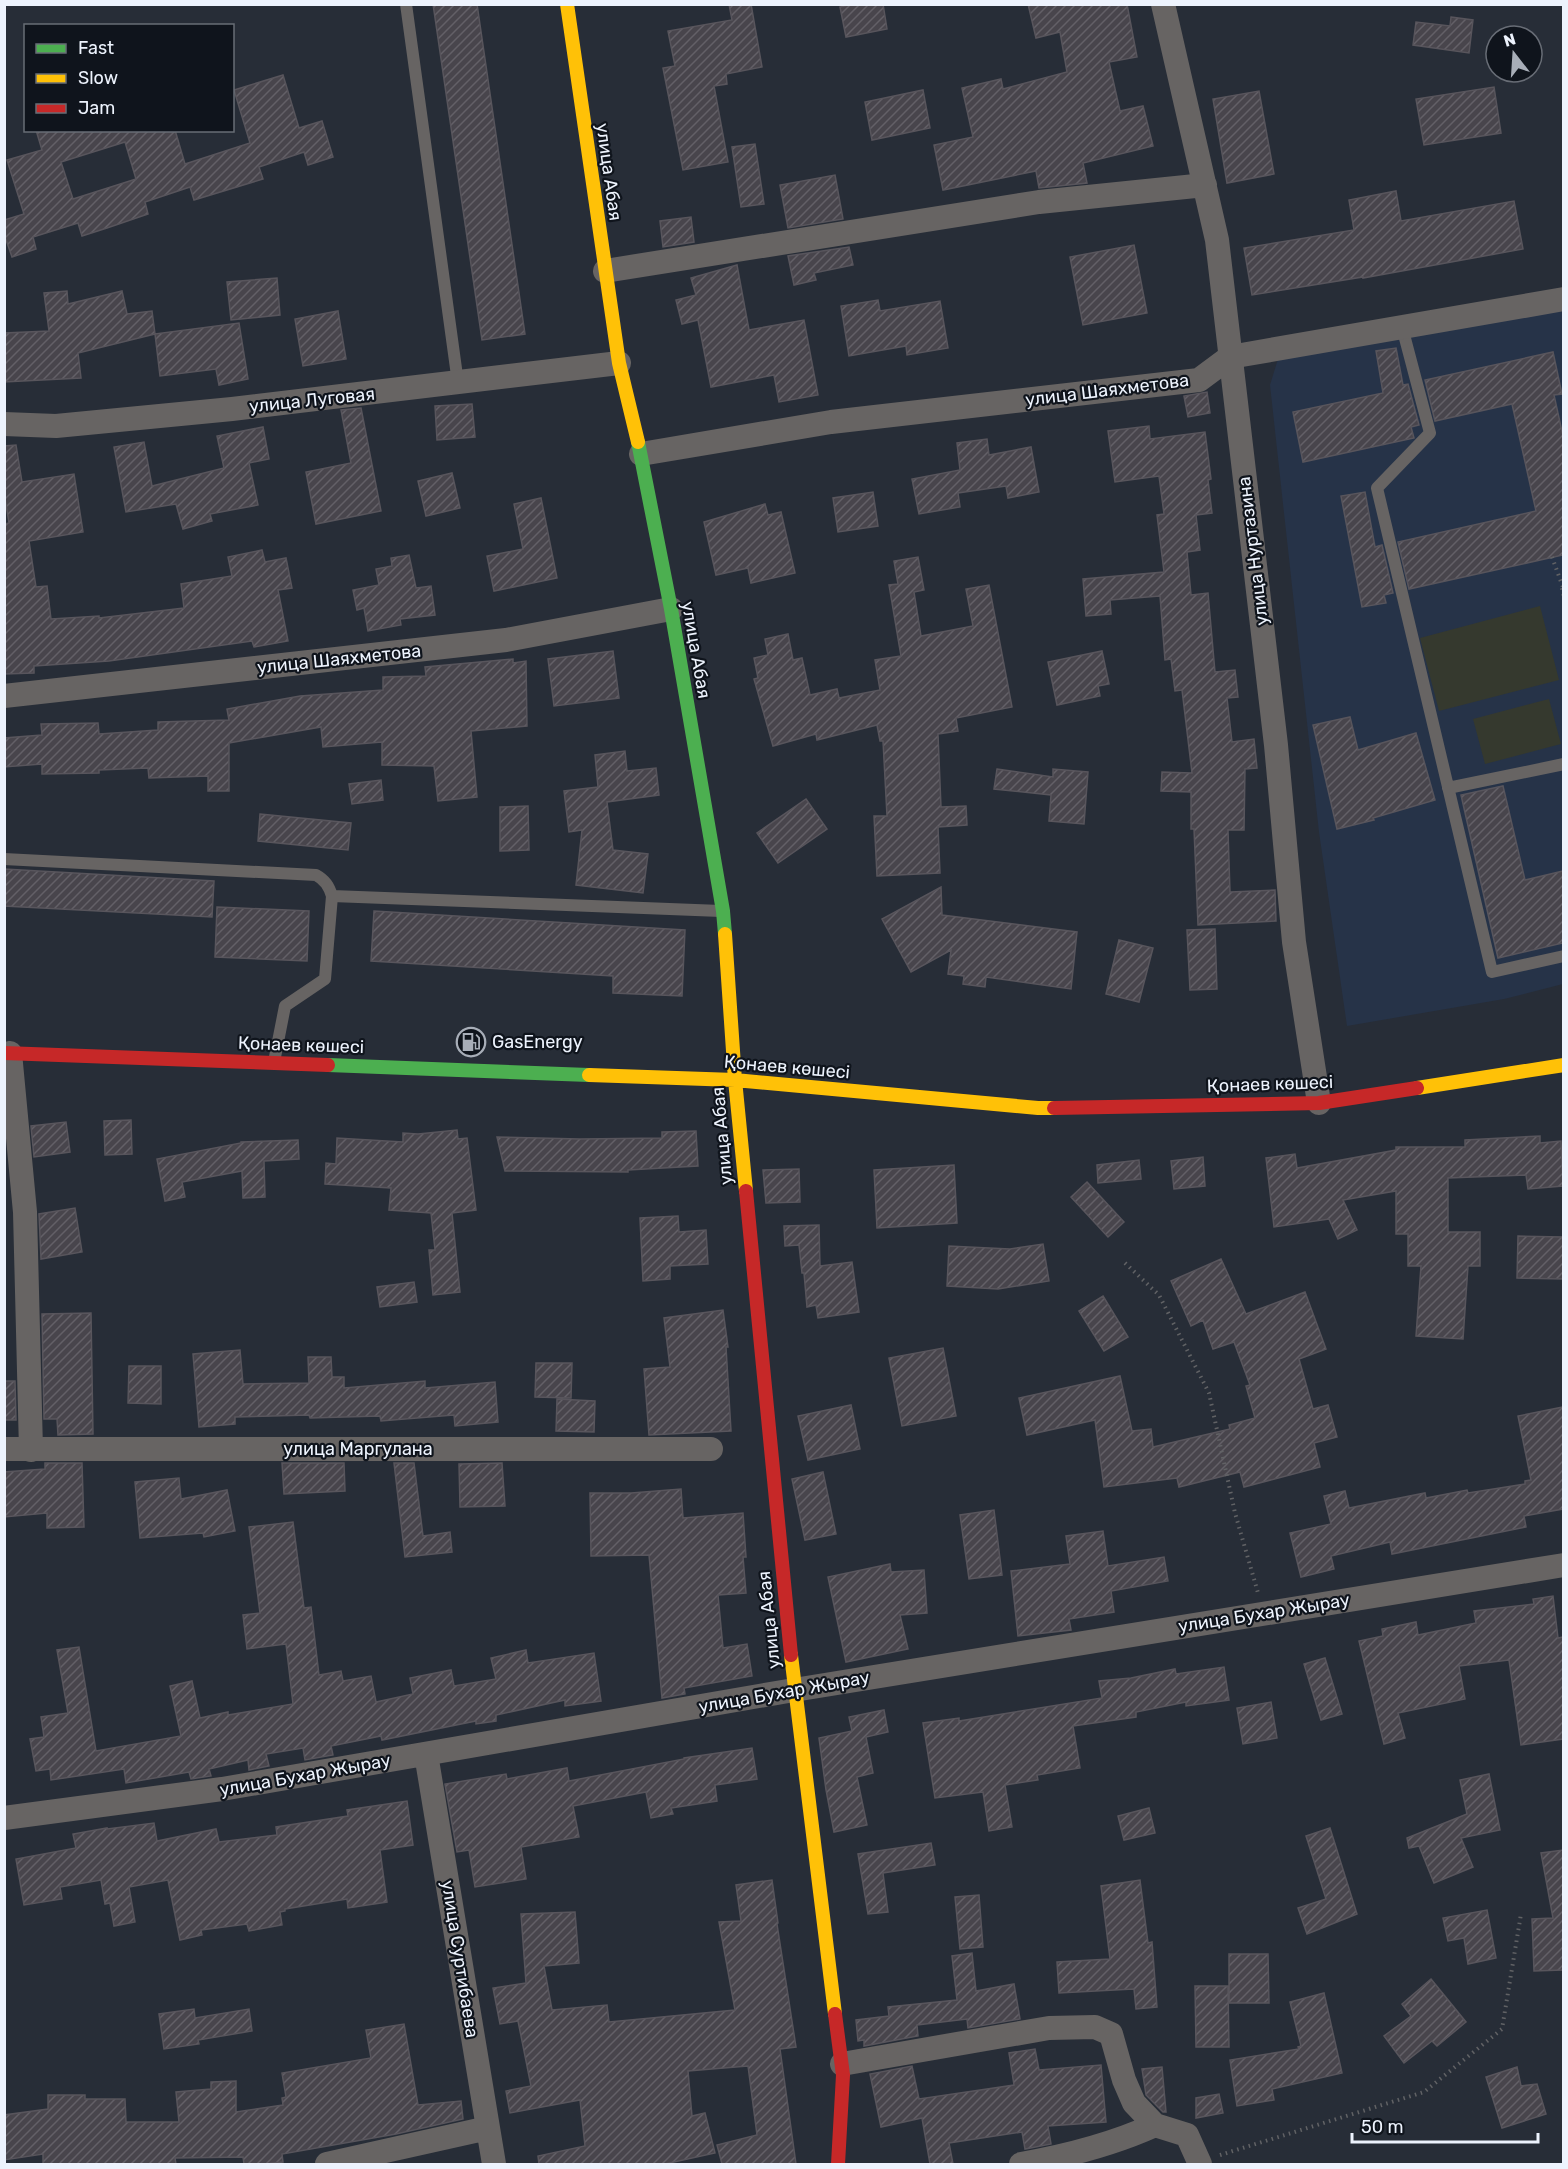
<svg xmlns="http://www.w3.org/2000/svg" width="1568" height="2169" viewBox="0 0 1568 2169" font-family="Rubik,sans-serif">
<defs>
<pattern id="building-hatch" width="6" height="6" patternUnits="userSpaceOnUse" patternTransform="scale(1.5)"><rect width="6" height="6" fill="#48454c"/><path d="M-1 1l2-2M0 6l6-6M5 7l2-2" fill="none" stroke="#636067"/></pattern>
</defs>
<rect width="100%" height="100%" fill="#272d37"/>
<path fill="#263348" d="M1563,310V984L1504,999L1347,1026L1319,832L1270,385L1278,359Z"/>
<path fill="#35392e" d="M1540,606L1559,680L1439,711L1420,638Z
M1549,699L1561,744L1485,764L1473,719Z"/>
<path fill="url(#building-hatch)" stroke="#58555c" stroke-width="1.5" fill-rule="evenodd" d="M433,4H477L525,334L482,340Z
M729,4H751L762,67L726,74L727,84L714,86L728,162L683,170L663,68L675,66L668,31L732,20Z
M853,4H883L887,29L846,37L840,7Z
M1028,4H1127L1137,57L1109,62L1120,111L1143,106L1153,146L1083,163L1087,183L1039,188L1036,171L943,190L934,145L973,137L962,88L1001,79L1003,89L1067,72L1060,32L1036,38Z
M1451,17L1473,20L1469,53L1413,45L1416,22L1450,26Z
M283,75L299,128L322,121L333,157L308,165L304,152L259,167L263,179L194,200L190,187L145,202L148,214L107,228L82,236L78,223L33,237L36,249L12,257L4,234V220L24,214L7,160L42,150L36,130H175L185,164L250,143L234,90ZM125,142L136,179L73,199L61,162Z
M1494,87L1501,133L1424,145L1416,99Z
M923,90L930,128L872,140L865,102Z
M1259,91L1274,174L1227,183L1213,99Z
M755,144L764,204L741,207L732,147Z
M835,175L843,219L788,228L780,185Z
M1396,191L1401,221L1514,201L1523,249L1363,278V277L1252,295L1244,248L1354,230L1349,200Z
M691,217L694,242L663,247L660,221Z
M1134,245L1147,313L1083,325L1070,257Z
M849,247L853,265L814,273L816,280L794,285L788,256Z
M737,265L749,330L804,320L818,395L779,402L774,375L711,387L698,320L682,324L676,300L696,295L691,278Z
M277,278L280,315L231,320L227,282Z
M67,291L68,304L122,291L127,314L152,311L155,334L239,323L248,379L219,385L216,369L160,376L155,334L78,353L81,378L4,382V333L49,331L44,293Z
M878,300L880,311L940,301L948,348L907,355L906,346L849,356L841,306Z
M338,311L346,359L303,366L295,319Z
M1396,348L1403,385L1408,384L1419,425L1411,427L1414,438L1303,462L1293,412L1383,393L1376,351Z
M1553,352L1562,394L1554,395L1563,436V555L1409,589L1398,542L1536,511L1512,404L1435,421L1425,380Z
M1207,392L1210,413L1188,417L1184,396Z
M472,404L475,437L437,440L435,406Z
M361,408L381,511L316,524L306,472L351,463L341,410Z
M1149,426L1150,439L1205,432L1211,479L1208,480L1212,513L1196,515L1200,550L1187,552L1191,595L1208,593L1215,672L1235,670L1238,697L1227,698L1232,742L1254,739L1257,768L1245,769L1244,830H1228L1230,892L1275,890L1276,921L1198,925L1194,829H1191V792L1161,791L1162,772L1192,773L1182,690L1175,691L1171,659L1165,660L1160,596L1110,600L1111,614L1086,616L1083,579L1164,572L1157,515L1164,514L1159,476L1115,482L1108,431Z
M263,427L269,459L249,463L258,505L210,514L212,521L183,529L176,504L126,512L114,447L144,442L152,486L224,468L217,436Z
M987,439L989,455L1031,447L1039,492L1008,498L1006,486L958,493L960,507L919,514L912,479L960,470L957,443Z
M16,445L22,482L74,474L83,532L29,541L36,587L47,586L51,619L99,616V618L184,608L181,584L232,576L228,557L262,550L265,562L286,558L292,588L278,590L288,641L254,647L252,641L109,661L34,666V673L4,674V524L9,523L4,492V446Z
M452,473L460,508L426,516L418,481Z
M873,492L878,526L838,532L833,498Z
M1365,492L1375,547L1382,545L1393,593L1384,595L1386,603L1362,607L1341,496Z
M541,498L557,578L494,591L487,556L523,549L514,504Z
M765,504L768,515L781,512L795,573L751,583L748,568L716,575L704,522Z
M409,555L416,588L431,586L435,615L400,619L401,625L368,631L364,608L357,610L353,590L379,585L376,569L392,566L391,558Z
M918,557L924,590L914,592L921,636L973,626L966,589L989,585L1012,707L956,718L958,731L938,734L941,807L966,806L967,825L938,827L940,873L877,876L874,816H887L883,741H880L877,725L817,740L816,734L773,746L754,679L758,678L754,658L768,655L765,639L788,634L793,660L802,658L810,695L837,689L839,698L880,690L875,660L901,656L889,585L898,584L894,561Z
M613,651L619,698L554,706L548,659Z
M1102,651L1109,684L1098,686L1100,696L1057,705L1048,662Z
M513,659V663L526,661L527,726L471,731L477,797L438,801L434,766L382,765V742L323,747L321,727L229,743V791H208V776L149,778L148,768L99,770V773L42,774V764L4,767V738L42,735L41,724L98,723L99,734L158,730V722L229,720L227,709L300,696L383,690V677L426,676L425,667Z
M1350,717L1358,750L1416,733L1435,800L1373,818L1374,820L1337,829L1313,725Z
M625,751L627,771L656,768L659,795L607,802L613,850L648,854L643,893L576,885L582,830L569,832L564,791L598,787L595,755Z
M997,769L1053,777V769L1088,772L1084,824L1049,821L1051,795L994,789Z
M381,780L383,800L352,804L349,784Z
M1503,786L1525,880L1563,871V943L1498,958L1461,795Z
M806,799L827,829L778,863L757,833Z
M528,806L529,850L500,851V807Z
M260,814L351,823L348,850L258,841Z
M4,869L214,881L212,917L4,906Z
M941,887L942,915L1077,932L1071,989L986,977L985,987L963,984L964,976L948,974L951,950L911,972L882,919Z
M217,907L309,911L307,961L215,957Z
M374,911L685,930L682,996L613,993V976L371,961Z
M1215,929L1217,989L1190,990L1187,930Z
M1119,940L1153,948L1139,1002L1106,994Z
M131,1120L132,1154L105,1155L104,1121Z
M66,1122L70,1152L34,1157L31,1126Z
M457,1130L458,1139L467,1138L476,1210L452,1213L460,1292L433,1295L429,1250H435L431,1213L389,1210L391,1188L325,1184L326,1163L336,1164L337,1138L403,1142V1133L418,1134Z
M696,1131L698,1166L628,1170V1172L505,1171L497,1137L580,1139L662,1138V1132Z
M1540,1136V1143L1561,1141L1563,1186L1528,1189L1526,1175L1448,1178V1232H1480V1266H1468L1463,1339L1416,1336L1421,1266H1408V1234H1396V1191L1343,1200L1357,1230L1338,1239L1329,1219L1274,1227L1266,1158L1295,1154L1297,1168L1396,1150V1147H1465V1140Z
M298,1140L299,1159L264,1161L265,1197L243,1198L242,1171L182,1182L185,1197L165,1201L157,1159L241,1143V1142Z
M1203,1157L1205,1186L1174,1189L1171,1161Z
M1139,1160L1141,1179L1098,1183L1097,1165Z
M954,1165L957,1223L877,1228L874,1170Z
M799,1169L800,1202L766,1203L763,1170Z
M1087,1182L1124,1222L1108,1237L1071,1197Z
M75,1208L82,1252L41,1259L39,1214Z
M678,1216L679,1232L706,1230L708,1264L670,1266V1279L643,1281L640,1218Z
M819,1225L820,1266L852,1262L859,1312L818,1318L816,1305L807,1307L804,1273H802L799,1245L785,1246L784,1226Z
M1518,1236L1563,1237V1279L1517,1278Z
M1043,1244L1049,1281L998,1289L947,1286L949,1246L1010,1249Z
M1221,1259L1246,1314L1305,1292L1326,1349L1299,1359L1313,1409L1328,1405L1337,1437L1314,1443L1320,1467L1244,1487L1240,1472L1179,1487L1177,1478L1104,1487L1095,1420L1027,1435L1019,1398L1120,1376L1132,1431L1151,1429L1153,1447L1230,1429L1229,1425L1255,1418L1246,1386L1250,1385L1234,1342L1213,1349L1203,1320L1191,1326L1171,1281Z
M414,1282L417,1302L380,1307L377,1287Z
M1103,1296L1128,1337L1104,1351L1079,1311Z
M723,1310L728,1347H726L731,1431L649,1435L644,1369L670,1367L664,1318Z
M91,1313L93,1434L58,1435L57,1419H44L42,1314Z
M943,1348L956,1416L902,1426L889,1358Z
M240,1350L243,1384L309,1383L308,1357H331L332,1377H344V1388L425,1381V1388L495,1382L498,1422L455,1426L454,1415L381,1421L380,1416L310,1418L309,1415L235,1417V1424L199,1427L193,1354Z
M536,1363H572L571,1398L535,1397Z
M129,1366H161V1404L128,1403Z
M4,1381H15L16,1420H4Z
M557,1399L595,1401L594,1432L556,1431Z
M851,1405L860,1449L808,1460L798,1416Z
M1563,1407V1509L1524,1516L1526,1527L1392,1554L1390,1542L1331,1556L1334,1569L1301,1577L1290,1533L1331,1524L1324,1496L1345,1491L1349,1508L1425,1493L1426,1498L1467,1490L1468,1493L1525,1484V1481L1531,1480L1518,1416Z
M45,1463H82L84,1527L47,1528V1513L4,1517V1472L45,1469Z
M282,1463H344L345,1491L284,1494Z
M394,1463H414L423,1536L450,1532L452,1552L405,1557Z
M502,1463L505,1506L460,1507L459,1464Z
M823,1472L836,1534L805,1540L792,1479Z
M179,1478L181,1499L227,1490L235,1531L204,1537L203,1533L140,1538L135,1482Z
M681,1489L683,1518L743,1513L746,1557H743L746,1593L718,1595L723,1648L747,1644L752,1676L684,1688L685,1694L662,1698L649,1555L591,1556L590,1493H631Z
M994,1510L1002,1575L969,1579L960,1515Z
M293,1522L304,1608L311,1607L319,1675L341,1671L343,1681L371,1676L376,1702L413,1694L410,1678L451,1670L454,1686L496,1679L491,1658L526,1650L528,1663L594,1653L601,1701L565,1706V1700L496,1715V1721L476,1724V1721L382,1740L381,1736L331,1746L333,1755L305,1760L303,1748L266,1754L269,1766L249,1770L248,1760L209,1769L211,1776L191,1779L189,1772L126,1783L124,1769L51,1780L50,1769L36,1771L30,1739L44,1737L41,1717L68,1713L57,1650L79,1647L96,1751L181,1736L170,1686L192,1681L200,1718L228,1712V1715L293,1704L286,1644L247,1649L243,1615L260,1613L249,1527Z
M1103,1531L1108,1566L1164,1557L1168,1581L1111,1591L1114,1612L1069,1619L1071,1630L1018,1636L1011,1571L1070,1564L1066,1536Z
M890,1564L891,1572L924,1570L927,1613L900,1615L908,1649L846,1662L828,1577Z
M1553,1596L1558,1638L1563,1637V1739L1521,1745L1509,1660L1459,1666L1465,1699L1398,1713L1405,1738L1384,1744L1359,1641L1383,1636L1382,1629L1416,1622L1418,1635L1476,1623L1474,1611L1534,1604L1533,1599Z
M1325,1658L1342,1714L1321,1720L1304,1664Z
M1224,1667L1229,1700L1186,1706V1702L1136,1712V1717L1073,1726L1080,1768L1037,1775L1038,1780L1005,1785L1012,1827L989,1831L983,1792L935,1798L923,1723L959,1718V1721L1102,1698L1099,1681L1131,1678L1175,1669L1176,1674Z
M1271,1702L1277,1738L1243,1744L1237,1708Z
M884,1710L888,1732L866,1737L873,1773L857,1777L867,1825L834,1832L826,1790L819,1738L852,1731L849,1717Z
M752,1748L757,1779L715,1785L717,1801L671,1808L673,1814L651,1818L646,1792L573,1806L579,1837L521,1847L526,1879L475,1887L469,1850L457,1852L445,1784L506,1774L507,1779L567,1768L569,1781L684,1759V1758Z
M1489,1774L1500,1830L1461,1838L1473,1867L1434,1883L1419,1846L1409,1848L1407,1838L1467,1814L1460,1780Z
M407,1801L413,1845L380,1850L387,1902L348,1908L347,1899L285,1909V1911L280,1912L282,1925L249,1931L247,1924L201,1930L202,1935L180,1940L168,1880L129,1887L135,1922L114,1926L110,1903L105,1904L101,1880L60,1887L62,1899L24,1905L16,1859L76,1848L73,1834L107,1828V1829L154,1823L157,1841L216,1829L219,1842L277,1835L276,1827L348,1816L347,1810Z
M1149,1808L1155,1833L1124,1840L1118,1816Z
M1330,1828L1357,1914L1307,1934L1298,1908L1326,1899L1306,1836Z
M931,1843L935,1865L883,1873L888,1912L868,1914L858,1854Z
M1563,1850V1970L1534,1971L1532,1919L1553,1918L1541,1853Z
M772,1880L778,1923L777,1924L796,2047L780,2049L796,2164H722L717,2145L757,2135L748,2066L688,2071L692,2116L705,2113L715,2153L665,2164H539L538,2156L585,2146L580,2100L510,2113L506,2091L531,2086L518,2021L500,2024L493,1988L526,1983L521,1914L575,1912L579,1963L544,1966L552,2010L607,2005L609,2022L735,2010L719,1922L741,1921L736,1885Z
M1140,1880L1148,1943L1152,1942L1157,2007L1136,2009L1134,1989L1059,1993L1057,1962L1110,1959L1101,1886Z
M979,1895L983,1947L960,1949L955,1897Z
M1487,1910L1496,1958L1468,1964L1464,1938L1448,1941L1443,1918Z
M972,1953L976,1991L1014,1984L1020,2019L968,2028L967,2019L917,2025L918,2036L864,2046V2040L858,2041L856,2020L889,2016L888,2007L957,2000L952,1956Z
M1229,1954H1268L1269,2003H1229Z
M1431,1979L1466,2022L1437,2046L1432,2041L1404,2063L1384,2036L1411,2016L1402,2004Z
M1195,1986H1228L1229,2047H1196Z
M1324,1993L1342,2073L1272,2089L1274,2100L1237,2106L1230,2060L1299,2049L1298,2047L1301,2046L1290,2002Z
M194,2009L195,2018L249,2009L252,2031L198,2040L199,2044L164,2049L159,2014Z
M404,2024L418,2105L461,2101L463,2119L396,2134L282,2154L283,2162L264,2164H244L243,2157L175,2158L176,2164H43V2154L4,2160V2115L48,2109V2095H85V2099H125L126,2122H179L176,2092L211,2089V2082L236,2081V2112L283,2105L282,2098L286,2097L282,2073L371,2058L366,2030Z
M1035,2049L1039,2070L1101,2065L1106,2122L1048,2126L1051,2144L1025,2149L1022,2132L949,2143L953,2164H930L922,2118L881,2127L870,2074L912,2066L919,2099L1014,2085L1009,2053Z
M1162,2067L1166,2112H1163L1146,2095L1142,2069Z
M1517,2067L1521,2086L1537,2084L1546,2114L1502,2128L1486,2077Z
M1219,2094L1223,2113L1196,2118V2098Z"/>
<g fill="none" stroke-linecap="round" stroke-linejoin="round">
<path stroke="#616265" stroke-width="4" stroke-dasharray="1.5 4.5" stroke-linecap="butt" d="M1552,557L1564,590
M1562,588L1564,597
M1125,1263L1159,1295L1209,1393L1235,1513L1258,1593
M1220,2155L1424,2092L1502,2029L1521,1914"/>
<path stroke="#676463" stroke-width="12" d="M406,4L458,383
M1402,327L1430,433L1377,488L1492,972L1564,956
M1448,788L1564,764
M4,859L316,875C325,880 329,886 332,896L325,979L285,1006L274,1062
M332,896L721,911"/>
<path stroke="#676463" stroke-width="24" d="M1163,4L1217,240L1276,745L1294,942L1319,1103
M605,271L1039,202L1205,185
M4,424L56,426L232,409L619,363
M641,454L831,422L1199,380L1230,357L1564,299
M4,696L506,640L671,609
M10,1053L25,1212L31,1450
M4,1449H711
M426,1754L494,2164
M4,1818L222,1789L794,1690L1564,1565
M842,2064L1049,2028L1095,2027L1111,2034L1124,2080L1134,2103L1155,2125L1187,2135L1200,2164
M327,2164L488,2128
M1021,2164C1067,2156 1113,2144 1155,2125"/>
<path stroke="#4caf50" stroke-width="14" d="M638,442L671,609L723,911L725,934
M328,1065L589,1075"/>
<path stroke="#ffc107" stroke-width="14" d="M567,4L619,363L638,442
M725,934L735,1080L746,1191
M589,1075L735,1080L1038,1108H1054
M1417,1088L1564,1065
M791,1655L835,2014"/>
<path stroke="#c62828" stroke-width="14" d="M4,1053L328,1065
M1054,1108L1319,1103L1417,1088
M746,1191L791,1655
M835,2014L843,2075L838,2164"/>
</g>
<defs>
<g id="fuel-ring" transform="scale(1.5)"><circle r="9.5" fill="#0f141c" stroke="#a8aeb8" stroke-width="1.5"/><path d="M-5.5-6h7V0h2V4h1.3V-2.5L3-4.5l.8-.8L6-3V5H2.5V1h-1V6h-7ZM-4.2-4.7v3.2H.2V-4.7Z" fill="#a8aeb8"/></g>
</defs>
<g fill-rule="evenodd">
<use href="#fuel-ring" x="471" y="1042"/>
</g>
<g text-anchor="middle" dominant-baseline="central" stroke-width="4.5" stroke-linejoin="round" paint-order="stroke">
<g font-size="18" fill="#edf3fd" stroke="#0f141c">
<text transform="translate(609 172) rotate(82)">улица Абая</text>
<text transform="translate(1107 390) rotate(-7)">улица Шаяхметова</text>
<text transform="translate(312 400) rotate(-6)">улица Луговая</text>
<text transform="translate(1253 551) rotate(-97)">улица Нуртазина</text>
<text transform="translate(696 650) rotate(80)">улица Абая</text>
<text transform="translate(339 659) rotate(-6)">улица Шаяхметова</text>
<text transform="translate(301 1045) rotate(2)">Қонаев көшесі</text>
<text transform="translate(787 1067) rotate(5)">Қонаев көшесі</text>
<text transform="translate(1270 1084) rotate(-2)">Қонаев көшесі</text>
<text transform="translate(722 1136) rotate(-95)">улица Абая</text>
<text x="358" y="1449">улица Маргулана</text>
<text transform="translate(1264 1613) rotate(-9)">улица Бухар Жырау</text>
<text transform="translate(769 1620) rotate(-96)">улица Абая</text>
<text transform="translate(784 1692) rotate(-10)">улица Бухар Жырау</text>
<text transform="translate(305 1775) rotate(-10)">улица Бухар Жырау</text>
<text transform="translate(460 1959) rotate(81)">улица Суртибаева</text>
</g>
<g font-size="18" fill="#edf3fd" stroke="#0f141c" text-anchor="start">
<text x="492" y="1042">GasEnergy</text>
</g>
</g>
<rect width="1568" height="2169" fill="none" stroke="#edf3fd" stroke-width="12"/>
<rect x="24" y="24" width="210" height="108" fill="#0f141c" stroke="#686d76" stroke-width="1.5"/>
<rect x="36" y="44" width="30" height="9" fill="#4caf50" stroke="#686d76" stroke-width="1.5"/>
<text x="78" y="54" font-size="18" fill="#edf3fd">Fast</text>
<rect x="36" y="74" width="30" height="9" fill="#ffc107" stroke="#686d76" stroke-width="1.5"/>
<text x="78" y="84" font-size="18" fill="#edf3fd">Slow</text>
<rect x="36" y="104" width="30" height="9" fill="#c62828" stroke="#686d76" stroke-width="1.5"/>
<text x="78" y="114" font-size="18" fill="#edf3fd">Jam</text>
<g transform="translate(1514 54) rotate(343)"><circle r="28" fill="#0f141c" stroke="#686d76" stroke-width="1.5"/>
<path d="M0-4.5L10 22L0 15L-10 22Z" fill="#a8aeb8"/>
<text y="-9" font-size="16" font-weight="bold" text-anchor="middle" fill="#edf3fd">N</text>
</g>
<path d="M1352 2133v9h186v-9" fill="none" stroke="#edf3fd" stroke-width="3"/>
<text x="1361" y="2133" font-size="18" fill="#edf3fd" stroke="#0f141c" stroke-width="4.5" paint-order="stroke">50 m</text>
</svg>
